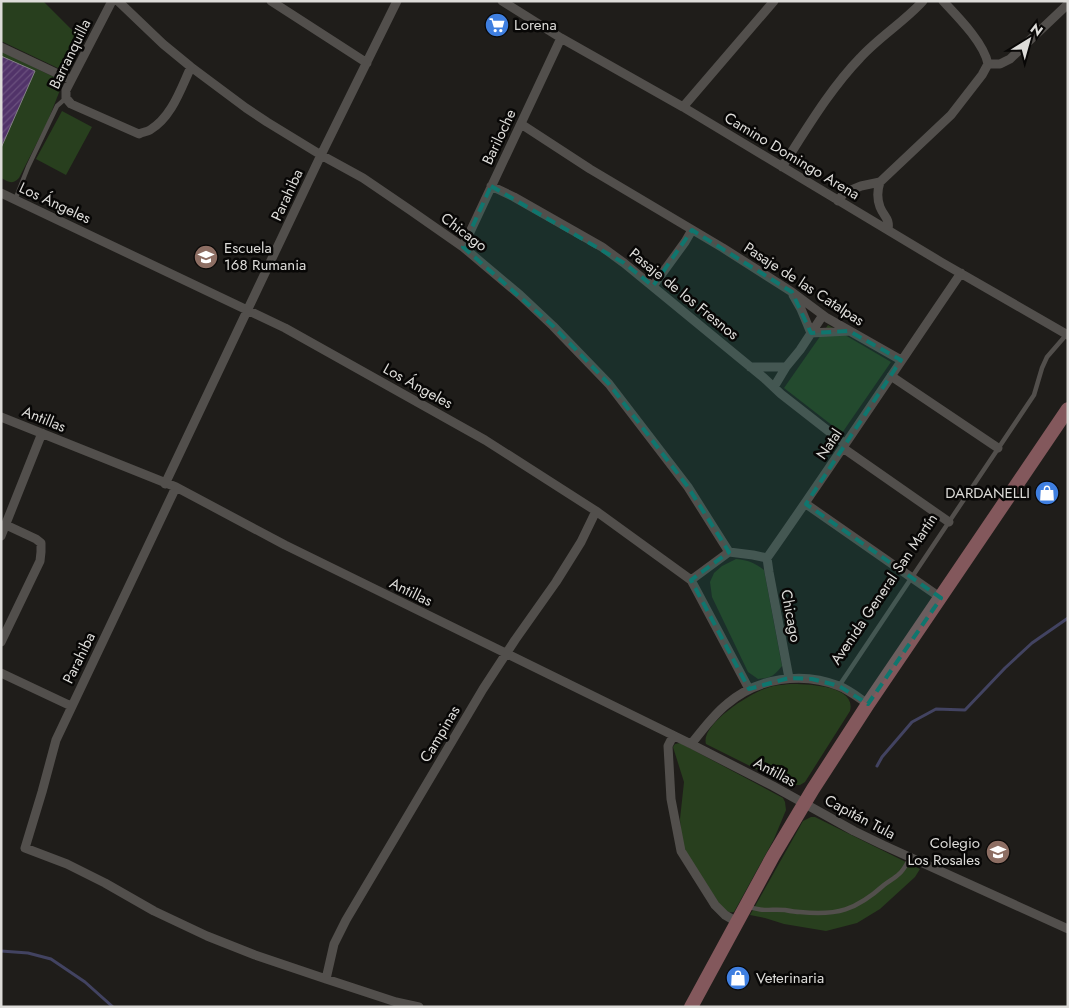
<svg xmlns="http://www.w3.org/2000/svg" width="1069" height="1008" viewBox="0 0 1069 1008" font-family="Jost,sans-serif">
<defs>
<pattern id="building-hatch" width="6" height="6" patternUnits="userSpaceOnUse" patternTransform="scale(1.25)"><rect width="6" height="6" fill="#513369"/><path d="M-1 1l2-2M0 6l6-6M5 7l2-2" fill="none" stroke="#6a507e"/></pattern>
</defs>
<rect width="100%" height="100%" fill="#1f1d1a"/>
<path fill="#283f1e" d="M3,1H43L84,42L70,68L67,70H62L1,41V3Z
M1,51L58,79L61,81L62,85L47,123L19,178C12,185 9,182 1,178Z
M62,111L92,127L66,175L36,159Z
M828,325L891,362L842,433L784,388Z
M736,559C748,560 755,563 764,570L782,666C774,676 771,678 758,679L748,672L712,597L710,582L714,573L722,566Z
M790,684C806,684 857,685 850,711L805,782L800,785H792L776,779L706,744C700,725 750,693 767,688C774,685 782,685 790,684Z
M680,743L783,798L785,802L786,810L774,839L734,912C727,913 724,910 720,905L682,846L680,819L684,782L673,747L675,744Z
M811,817H815L920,869L915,877L880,909L857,923L826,931L784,924L765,918L750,915L803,821Z"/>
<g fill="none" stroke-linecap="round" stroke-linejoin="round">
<path stroke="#424361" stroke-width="3" d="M877,766L882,757L912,722L936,709L965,710L1005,668L1032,643L1068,618
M1,951L28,953L51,959L85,982L113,1007"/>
</g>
<path fill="url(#building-hatch)" stroke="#838185" d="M1,56L35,71L1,148Z"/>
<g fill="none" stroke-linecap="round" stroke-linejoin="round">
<path stroke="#524f4c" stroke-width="4.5" d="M15,200L28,167L57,106L66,98
M839,686L1034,395L1042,368L1047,357L1067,334
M747,906C761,912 770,909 785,910C790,911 795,912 800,912C837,916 856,910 884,885C889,881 895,878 899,874C904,870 907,863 910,858"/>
<path stroke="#524f4c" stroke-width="9" d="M112,1L66,90V98L71,104L139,134C142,132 147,132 150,130C172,117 181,88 191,67
M118,1L163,44L191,67L246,108L267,122L321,155L363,178L410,210L463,247L520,295L553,326L609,384L688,487L729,552
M271,1L367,63
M502,1L561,38L683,107L941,262L1068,335
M943,1C958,17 984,43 988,64
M1,47L71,80
M683,107L774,1
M521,124L590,169L723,248L792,292L827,318L901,360
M782,167C806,130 830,89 860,58C879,37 904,22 923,1
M880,182C877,191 877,199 880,207C884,217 890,218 888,230
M491,186L514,197L602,247L624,263L764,378L781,394L845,444
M1,193L285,328L485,440L596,511L691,580L749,689
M838,201L844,193L861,186L880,182L951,115L982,75L988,64H1000L1010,59L1068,4
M463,247L561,38
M653,286L685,242L692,230
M793,295L801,309L811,333L849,331
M750,367H786L774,387
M786,367L800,350L823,315
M891,376L998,448
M1,417L176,487L285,545L691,744L773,786L854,831L883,845L1068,929
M843,448L949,522
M165,484L321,155L397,1
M176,487L56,740L42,792L25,848L67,864L105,883L154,911L207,936L255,955L326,979L396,1002L419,1007
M806,504L941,598
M1,536L42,433
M767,558L769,572L789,678
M691,580L729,552L753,555L767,558C833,464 896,368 961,273
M1,642L40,561L41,552V543L36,539L6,525
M1,673L71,706
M673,736L668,746L671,799L681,851L715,905L725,915L737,922
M691,744C702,731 713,715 727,704C757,678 802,671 839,686C849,690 859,698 868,704
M326,979L334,944L346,920L483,689L515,640L556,582L581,542L596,511"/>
<path stroke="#83585c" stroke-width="14" d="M691,1007L773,856L813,789L868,704L1068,409"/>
</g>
<path fill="#0f766e" fill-opacity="0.2" stroke="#0f766e" stroke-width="4" stroke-dasharray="10 6" stroke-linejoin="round" d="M491,186L624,263L653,286L692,230L792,292L811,333L849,331L901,360L806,504L941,598L868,704L839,686L812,679L789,678L749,689L691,580L729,552L688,487L609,384L553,326L463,247Z"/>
<defs>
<g id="supermarket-disc" transform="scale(1.25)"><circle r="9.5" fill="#3f7fe0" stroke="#080706"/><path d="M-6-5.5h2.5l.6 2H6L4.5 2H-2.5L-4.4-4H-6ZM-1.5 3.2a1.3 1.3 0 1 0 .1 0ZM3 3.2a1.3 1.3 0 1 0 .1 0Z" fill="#fff"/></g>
<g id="school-disc" transform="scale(1.25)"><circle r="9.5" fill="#8d6e63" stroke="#080706"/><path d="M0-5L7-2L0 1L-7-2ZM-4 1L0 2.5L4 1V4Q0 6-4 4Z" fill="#fff"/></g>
<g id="shop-disc" transform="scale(1.25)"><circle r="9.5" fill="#3f7fe0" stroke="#080706"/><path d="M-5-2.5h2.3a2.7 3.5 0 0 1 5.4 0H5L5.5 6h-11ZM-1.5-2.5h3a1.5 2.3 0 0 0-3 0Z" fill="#fff"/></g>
</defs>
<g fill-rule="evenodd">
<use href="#supermarket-disc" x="497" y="25"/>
<use href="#school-disc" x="206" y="257"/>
<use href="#shop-disc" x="1047" y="493"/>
<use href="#school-disc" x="998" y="852"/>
<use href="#shop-disc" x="738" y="978"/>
</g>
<g text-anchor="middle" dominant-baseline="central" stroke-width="5" stroke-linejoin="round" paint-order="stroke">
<g font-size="15" fill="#dddcd9" stroke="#080706" text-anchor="start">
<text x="514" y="25">Lorena</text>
<text x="224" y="248">Escuela<tspan x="224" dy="17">168 Rumania</tspan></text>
<text x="1030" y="493" text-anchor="end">DARDANELLI</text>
<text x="980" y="843" text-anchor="end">Colegio<tspan x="980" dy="17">Los Rosales</tspan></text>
<text x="756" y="978">Veterinaria</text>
</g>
<g font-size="15" fill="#dddcd9" stroke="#080706">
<text transform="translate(70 54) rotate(-64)">Barranquilla</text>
<text transform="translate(499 137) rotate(-65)">Bariloche</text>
<text transform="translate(792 156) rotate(31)">Camino Domingo Arena</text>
<text transform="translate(287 195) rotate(-65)">Parahiba</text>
<text transform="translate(55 203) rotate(25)">Los Ángeles</text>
<text transform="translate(464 232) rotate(37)">Chicago</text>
<text transform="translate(804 284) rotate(33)">Pasaje de las Catalpas</text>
<text transform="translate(684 294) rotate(39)">Pasaje de los Fresnos</text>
<text transform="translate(418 386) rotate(29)">Los Ángeles</text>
<text transform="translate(44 419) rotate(22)">Antillas</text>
<text transform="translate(829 444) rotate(-56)">Natal</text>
<text transform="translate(884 589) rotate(-56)">Avenida General San Martín</text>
<text transform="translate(411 592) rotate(26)">Antillas</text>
<text transform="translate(791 616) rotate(79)">Chicago</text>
<text transform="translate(79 658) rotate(-64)">Parahiba</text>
<text transform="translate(440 734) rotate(-59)">Campinas</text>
<text transform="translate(775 772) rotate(28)">Antillas</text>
<text transform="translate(860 817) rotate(28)">Capitán Tula</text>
</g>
</g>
<rect width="1069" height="1008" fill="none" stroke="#dddcd9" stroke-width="5"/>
<g transform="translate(1029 40) rotate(37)" stroke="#080706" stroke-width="4" paint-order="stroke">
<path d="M0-4L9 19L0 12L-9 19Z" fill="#dddcd9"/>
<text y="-8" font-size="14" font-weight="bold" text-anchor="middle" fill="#dddcd9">N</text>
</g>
</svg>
